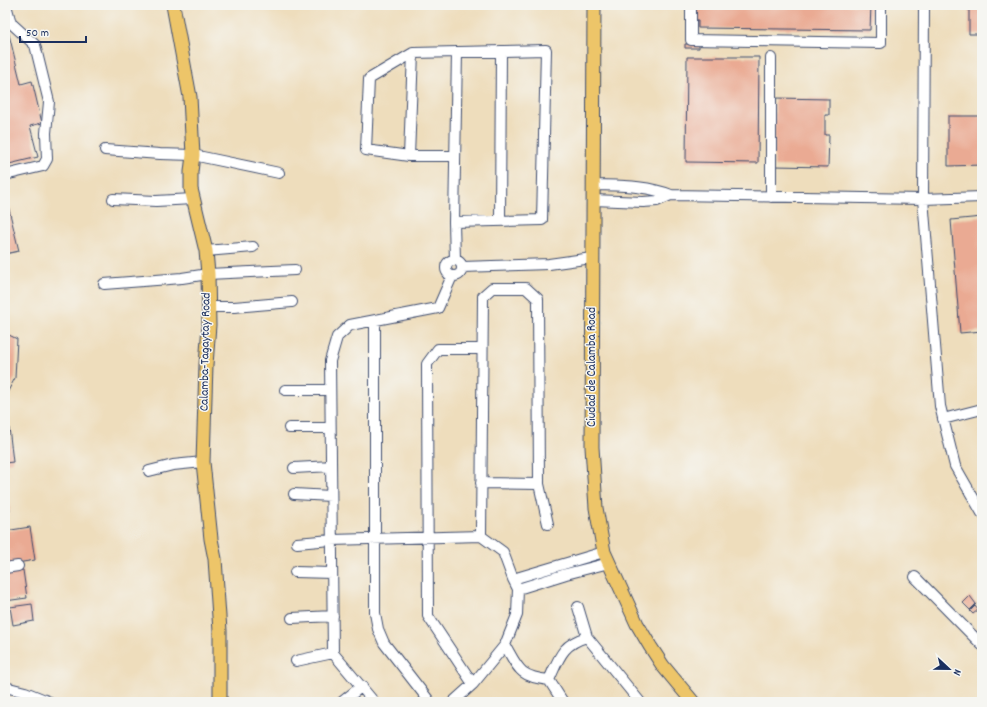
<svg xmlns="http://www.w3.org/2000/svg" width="987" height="707" viewBox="0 0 987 707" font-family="Dekko,sans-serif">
<rect width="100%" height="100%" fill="#f6f6f2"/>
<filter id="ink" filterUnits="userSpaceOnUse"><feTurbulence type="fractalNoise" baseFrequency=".025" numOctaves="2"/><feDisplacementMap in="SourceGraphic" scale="8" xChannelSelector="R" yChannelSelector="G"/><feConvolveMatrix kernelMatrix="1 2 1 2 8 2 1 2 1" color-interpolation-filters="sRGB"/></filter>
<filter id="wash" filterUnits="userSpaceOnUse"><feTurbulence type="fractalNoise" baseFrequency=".012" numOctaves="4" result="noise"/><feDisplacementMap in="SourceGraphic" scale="16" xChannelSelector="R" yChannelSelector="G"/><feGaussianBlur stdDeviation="0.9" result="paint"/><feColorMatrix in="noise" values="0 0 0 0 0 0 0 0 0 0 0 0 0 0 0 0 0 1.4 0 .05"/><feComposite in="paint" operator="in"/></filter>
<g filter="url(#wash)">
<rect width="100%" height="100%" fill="#eeddbc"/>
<g id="blocks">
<path fill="#eaaa93" d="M695,5H871L870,30L698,28V20H695Z
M969,8H982V34H969Z
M5,18L21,84L32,81L42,123L30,126L38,157L5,165Z
M685,44H699V48H685Z
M687,57H759L758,163L686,162Z
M775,98L829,99V115H825V135H829L828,167L774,166Z
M948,116H982V165L948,166Z
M5,193L19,251L5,254Z
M982,217V331L960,333L951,220Z
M5,334H7L17,339L15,378L7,393L5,394Z
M7,410L13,462L5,463V411Z
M5,489L10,510L5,511Z
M30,527L35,560L5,565V531Z
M23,570L27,598L5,601V573Z
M970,596L976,604L970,610L963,603Z
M32,604L34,621L13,625L10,607Z
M975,606L978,610L973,614L970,611Z"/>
</g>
</g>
<g filter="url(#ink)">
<use href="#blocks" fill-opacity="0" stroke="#3b496c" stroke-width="1"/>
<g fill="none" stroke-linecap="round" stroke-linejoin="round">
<g stroke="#3b496c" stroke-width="12">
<path id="minor" d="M691,5V40L881,43V5
M924,5L923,199L940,406L955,466L982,513
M771,58V197
M105,150L160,154L193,155L279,173
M409,156L413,53
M5,175L43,166L47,159L46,133L49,102L35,45L11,23L6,5
M593,185C619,186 646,185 671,195L923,199L982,197
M113,199L156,201L193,199
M593,200L643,202L657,201L671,195
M500,221L501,51
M454,222L542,220L546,50L413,53L369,79L366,150L409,156H455
M206,251L253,247
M455,260L454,222L457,52
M446 268a8 8 0 1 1 16 0a8 8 0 1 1-16 0Z
M462,267L549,264L592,258
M104,284L182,278L208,274L295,270
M208,307H234L292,302
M375,321V613L378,629L384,643L430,702
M285,390H330
M943,419L982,409
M289,428H330
M294,468L331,466
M149,471L173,465L203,462
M481,483L539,484
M294,494L331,496
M297,543L331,540L481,536
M5,568L18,566
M295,572L332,573
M915,577L982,645
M513,579L604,552
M518,589L566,574L609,563
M578,607L587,637L640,702
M292,618L333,616
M505,645C518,668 519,677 549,680C559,658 562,644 587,637
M296,661L333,653
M549,680L563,702
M473,684L428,616L427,364L438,349H482
M5,687L25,692L50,702
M342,702L362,686
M374,702L333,653L330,361L337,337L350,325L438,308L452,276
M453,702L473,684L505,645L517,615L518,589L513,579L503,552L481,536L483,296L492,288H526L538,299L539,484L548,524"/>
</g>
<g stroke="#3b496c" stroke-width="15">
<path id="major" d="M173,5L190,97L193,155L191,172V189L206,251L208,274L209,325L206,365L203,462L211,539L215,559L220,631V702
M594,5L592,447L596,508L604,552L637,624L650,646L663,666L693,702"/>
</g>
<use href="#minor" stroke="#fff" stroke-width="10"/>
<use href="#major" stroke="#edc569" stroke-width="13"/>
</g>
</g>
<g text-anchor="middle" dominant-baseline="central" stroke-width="3" stroke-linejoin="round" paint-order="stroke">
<g font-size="13" fill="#1b2f5e" stroke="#f6f6f2">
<text transform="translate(206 352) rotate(-89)">Calamba-Tagaytay Road</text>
<text transform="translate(592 367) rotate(-90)">Ciudad de Calamba Road</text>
</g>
</g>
<rect width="987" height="707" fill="none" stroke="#f6f6f2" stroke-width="20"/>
<g transform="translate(949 669) rotate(112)" stroke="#f6f6f2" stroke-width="3" paint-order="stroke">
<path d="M0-3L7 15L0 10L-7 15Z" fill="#1b2f5e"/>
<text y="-6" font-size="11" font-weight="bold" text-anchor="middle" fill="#1b2f5e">N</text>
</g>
<path d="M20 36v6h66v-6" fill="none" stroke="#1b2f5e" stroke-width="2"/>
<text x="26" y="36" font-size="12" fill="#1b2f5e" stroke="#f6f6f2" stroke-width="3" paint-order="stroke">50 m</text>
</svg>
